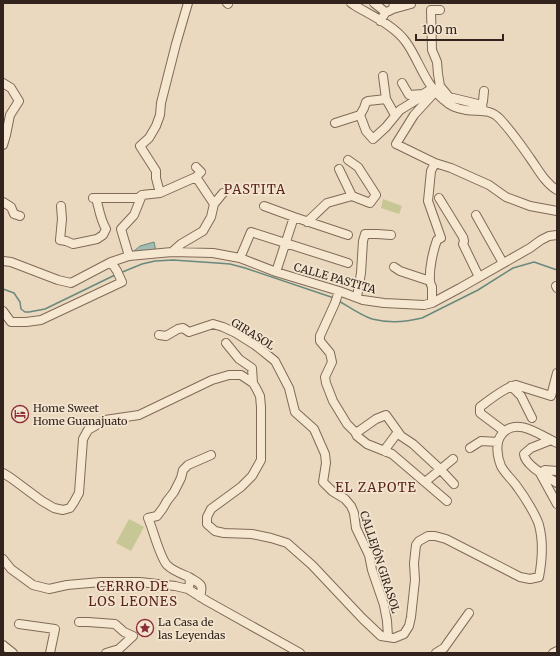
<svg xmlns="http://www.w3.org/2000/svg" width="560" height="656" viewBox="0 0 560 656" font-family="Merriweather,serif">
<rect width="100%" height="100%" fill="#ead9bf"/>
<path fill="#c6c794" d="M383,199L402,206L399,214L381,208Z
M129,519L144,527L131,551L116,543Z"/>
<path fill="#a2bcb2" stroke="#6a897e" d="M154,242L156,251L133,252L140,246Z"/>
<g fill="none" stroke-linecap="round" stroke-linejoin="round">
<path stroke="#6a897e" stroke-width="1.5" d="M120,273L142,264L155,261L173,260L217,263L230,264L245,268L334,298
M3,289L14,293L20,302L21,309L25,312H29L45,309L115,275
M339,301C349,307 362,316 372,319C388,323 406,322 422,318L478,290L513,268L534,262L557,270"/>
<g stroke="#816a58" stroke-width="10">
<path id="minor" d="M227,3L228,4
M351,3L354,5C370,15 394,25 406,42C419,60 425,85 444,100C450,106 458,109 466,110C479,112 490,108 500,119C511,131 521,145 530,158C538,169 545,183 557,190
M374,3L384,11L386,12
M393,9L411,4V3
M440,10H431L432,50L437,62L438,74L440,86L449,97L482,105L483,110
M380,21L386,12L389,11L393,9L394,3
M383,76L386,99L395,115
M3,83L11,88L19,101L10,115L6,135L3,145
M402,83L409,95L423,94
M435,92L414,115L396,144L435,163L451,168L489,185L506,197L530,206L557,211
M482,105L483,101L484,91
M360,115L366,131L373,139L386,127L400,110L418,99L423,94L433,88
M360,115L364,108L366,102L368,101L386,99
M335,123L360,115
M339,169L352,196L370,203L376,195L358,167L348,160
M196,177L214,204
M160,193L156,178V171L140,146L149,138L156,126L160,115L161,103L176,44L188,3
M93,198H138L142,195L160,193L196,177L201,172L196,167
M439,198L463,237L464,241L463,244L479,277
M3,202L11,207L14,214L20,216
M61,206L62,219L60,240L66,241L73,244L97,239L103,235L106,229C100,219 99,208 96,198
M264,206L294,217L348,235
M476,215L503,263
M307,222L327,203L352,196
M172,252L181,244L203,231L211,217L214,204L223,193
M129,256L121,229L134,215L142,195
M240,258L251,232L348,263
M3,261L11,262L58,280L71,283L111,262L129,256L172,252L213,253L240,258L276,272L339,291L363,300L384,303L424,305L432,303L460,288L530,248L541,240L549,236L557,235
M394,267L400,271L430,281
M276,272L294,217
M556,286L557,288
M339,291L335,303L320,336V341L330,353L332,362L325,377L326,383L333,401L347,424L355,432L357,436L367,444L392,454L447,501
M357,297L361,273L363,241L365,234H377L391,235
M432,303C432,298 432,292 432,287C431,285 430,283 430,281C429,269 433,251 437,240L441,238L428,201L431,171L435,163
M3,311L11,322H26L41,320L122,282L117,271L111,262
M159,335L166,336L178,329L183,328L189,332L213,324L223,327L236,333L255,345L275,361L289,388L295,412L314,429L325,454L326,463L323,482L332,491L345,499L351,506L354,513L356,528L369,555L372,570L384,605L387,621L388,637
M226,343L239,359L252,368L253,383
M511,386L521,396L532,418
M504,431L480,413V407C489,400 506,387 516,385L551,396L557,373
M355,432L359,431L376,419L386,415L401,436L413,444L440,469L454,484
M551,440L531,448L524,454C525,466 548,477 557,483
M470,448L481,441L498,442
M386,452V448L398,432
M557,471L545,470L540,473L557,504
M3,473L11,478L42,501L54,508L63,510L70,508L74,502L79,493L83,439L88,430L105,420L139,415L212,380L229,375H241L253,383L256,388L260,396L261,407V460L252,476L241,487L211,509L207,517V524L215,531L224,533L252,534L271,538L287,543L312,565L362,618L381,636L394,638L404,634L409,626L411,617L415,580L414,563L416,545L419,541L428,536H435L446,539L520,577L530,579L539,577C542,561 543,540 539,525C536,515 524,496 518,488C513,480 505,474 501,466C497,456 495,442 502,434C517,416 541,436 557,443
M425,482L453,459
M3,559L11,569L33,585L49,589L67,585L101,582H140L175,586L188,589L207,601L300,653
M189,577C200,584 204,583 200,597
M188,589L190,583L189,577C182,574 173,571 167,565C160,558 153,529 148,518L157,516L163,508L167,501L174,492L181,478L183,470L188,465L211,455
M79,622H88L115,624L124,632L133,636L119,649L106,653
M19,624L55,629L50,653
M3,645L13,653
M436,653L444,648L469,613
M553,653L557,651"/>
</g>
<use href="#minor" stroke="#f6e7d1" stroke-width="8"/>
</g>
<defs>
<g id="hotel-ring" transform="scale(0.9)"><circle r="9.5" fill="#f2e4ce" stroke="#8c2d37" stroke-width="1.5"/><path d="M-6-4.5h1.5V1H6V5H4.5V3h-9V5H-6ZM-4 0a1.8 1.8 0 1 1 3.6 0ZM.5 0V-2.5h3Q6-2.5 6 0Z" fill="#8c2d37"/></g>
<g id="sight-ring" transform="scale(0.9)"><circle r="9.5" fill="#f2e4ce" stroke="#8c2d37" stroke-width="1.5"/><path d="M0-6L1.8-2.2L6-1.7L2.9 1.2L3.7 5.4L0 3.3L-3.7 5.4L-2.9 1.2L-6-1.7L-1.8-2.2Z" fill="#8c2d37"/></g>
</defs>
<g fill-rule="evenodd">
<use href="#hotel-ring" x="20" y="414"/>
<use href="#sight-ring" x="145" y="628"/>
</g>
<g text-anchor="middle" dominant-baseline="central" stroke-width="3.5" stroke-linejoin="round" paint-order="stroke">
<g font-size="11" fill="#32241c" stroke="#f2e4ce">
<text transform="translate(335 278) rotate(16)">CALLE PASTITA</text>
<text transform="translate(253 334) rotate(32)">GIRASOL</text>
<text transform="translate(380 562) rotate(72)">CALLEJÓN GIRASOL</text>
</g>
<g font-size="11" fill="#32241c" stroke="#f2e4ce" text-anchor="start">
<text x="33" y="408">Home Sweet<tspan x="33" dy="13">Home Guanajuato</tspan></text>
<text x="158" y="622">La Casa de<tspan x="158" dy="13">las Leyendas</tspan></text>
</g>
<g font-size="13" letter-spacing="1" fill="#5b251e" stroke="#f2e4ce">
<text x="255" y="189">PASTITA</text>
<text x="376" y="487">EL ZAPOTE</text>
<text x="133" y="586">CERRO DE<tspan x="133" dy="15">LOS LEONES</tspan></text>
</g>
</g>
<rect width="560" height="656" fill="none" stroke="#32241c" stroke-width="8"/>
<path d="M416 34v6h87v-6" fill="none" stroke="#32241c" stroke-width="2"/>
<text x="422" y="34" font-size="12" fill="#32241c" stroke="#f2e4ce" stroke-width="3" paint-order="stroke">100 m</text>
</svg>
